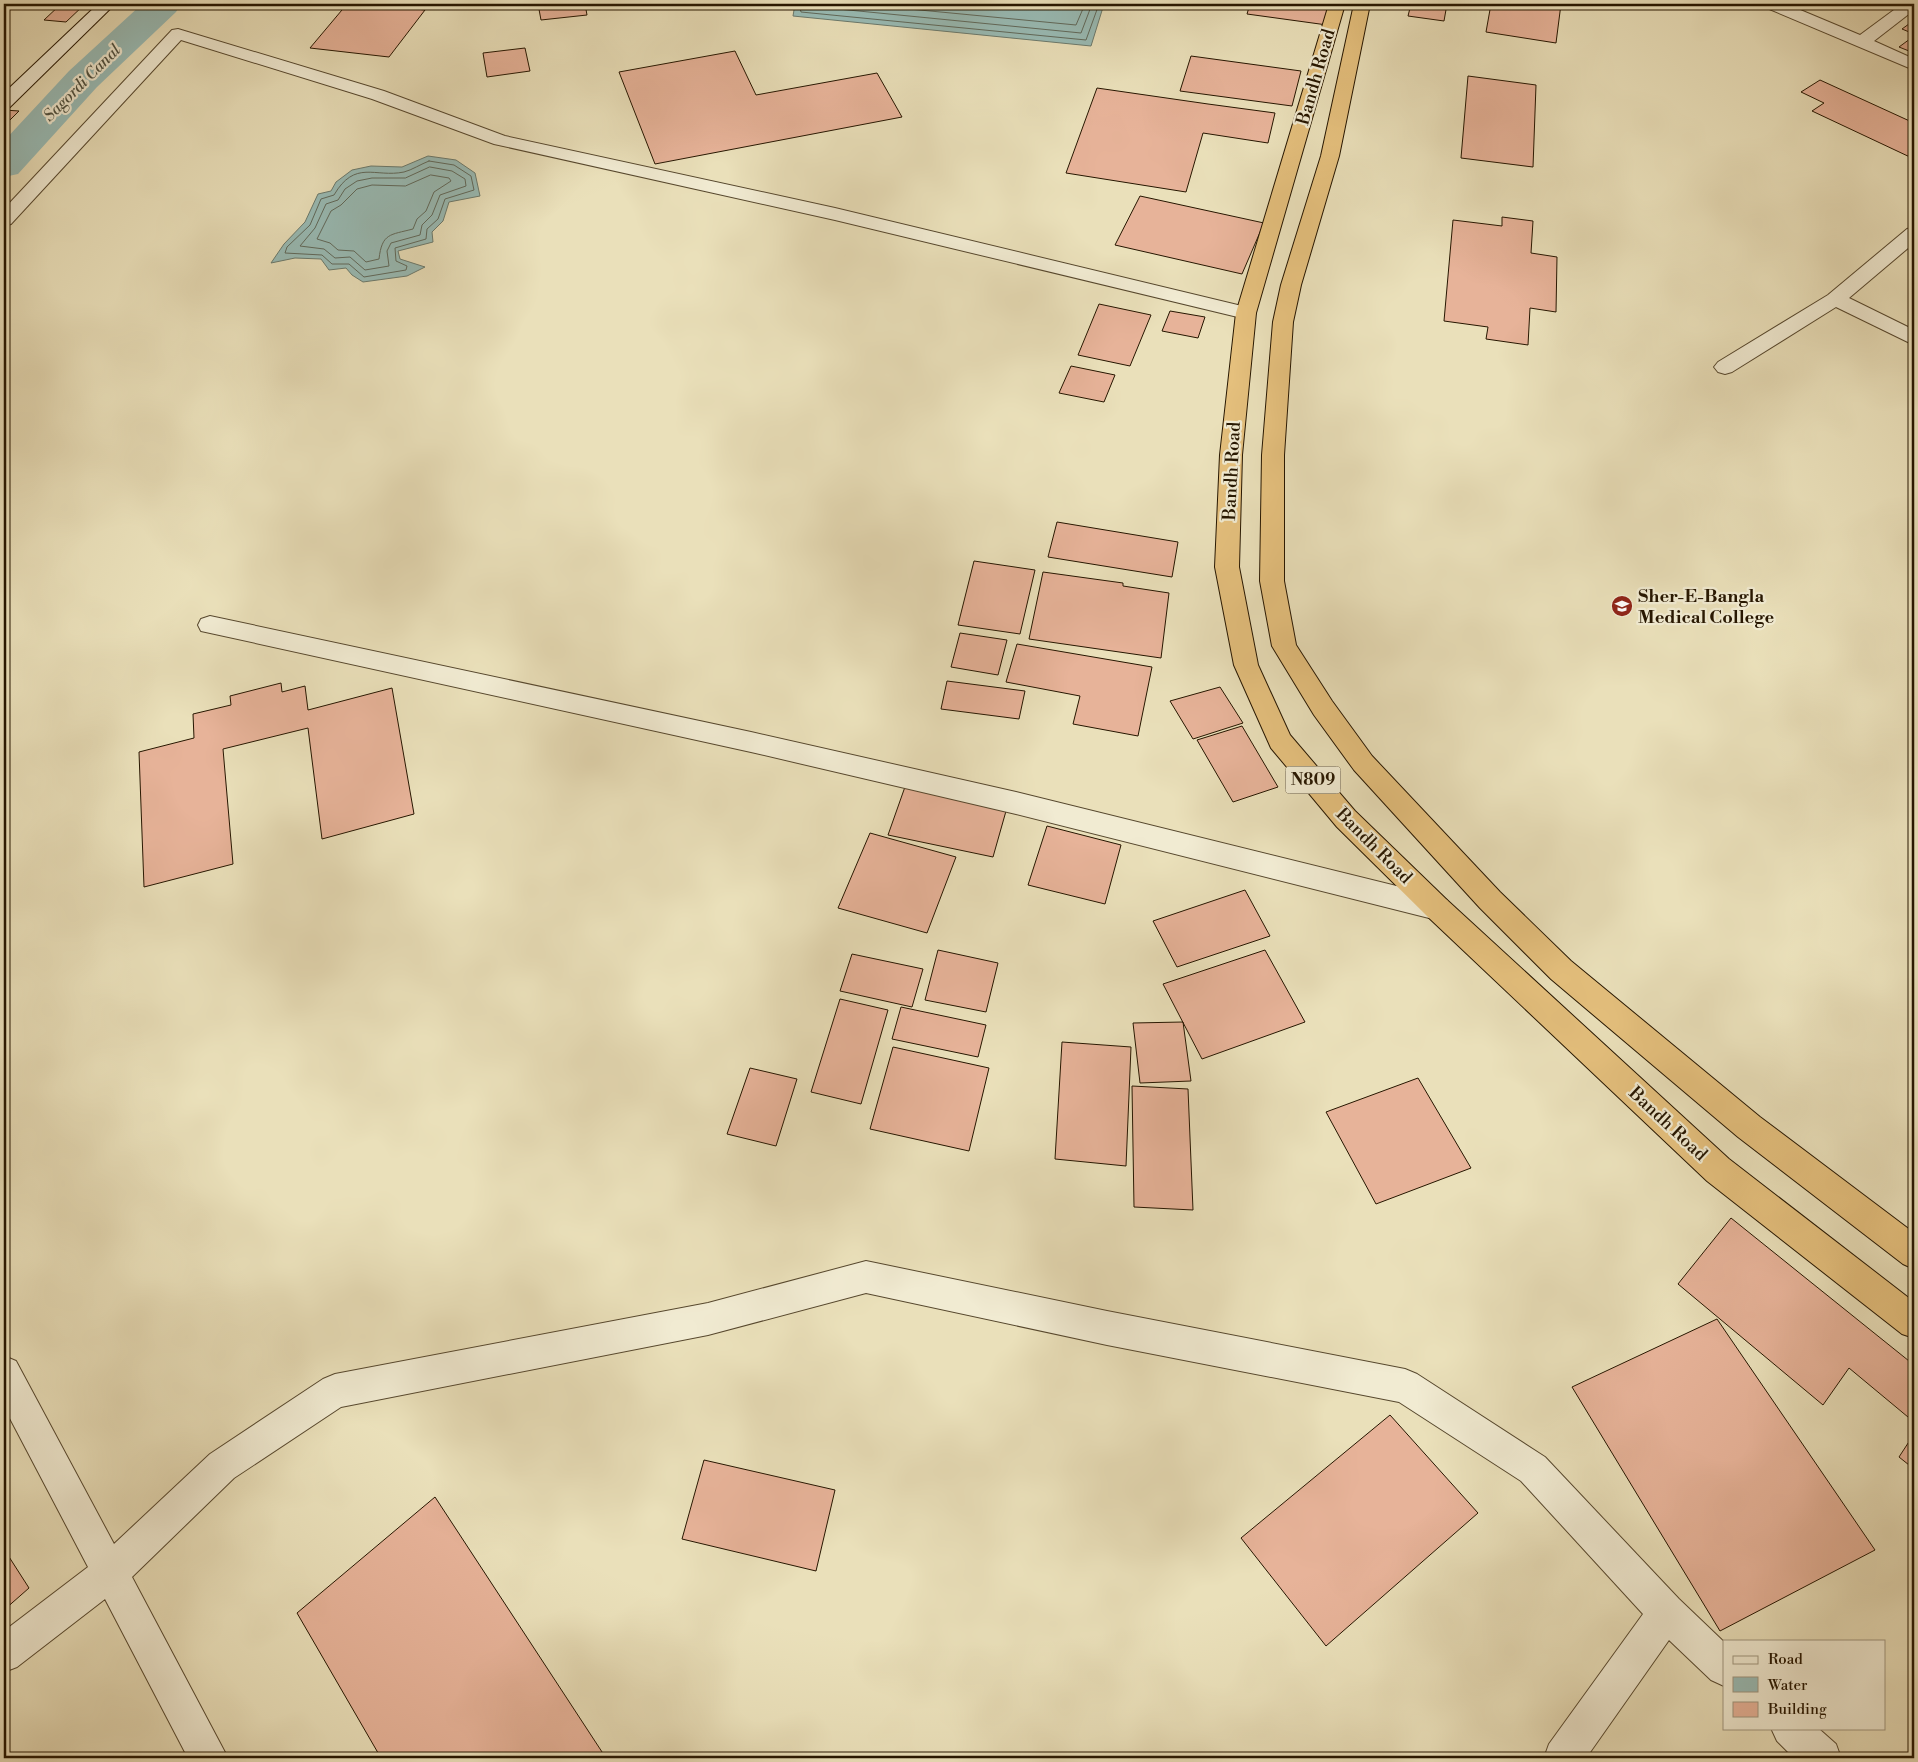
<svg xmlns="http://www.w3.org/2000/svg" width="1918" height="1762" viewBox="0 0 1918 1762" font-family="'Libre Bodoni',serif">
<rect width="100%" height="100%" fill="#eae0ba"/>
<filter id="stains"><feTurbulence type="fractalNoise" baseFrequency=".004" numOctaves="4"/><feColorMatrix values="0 0 0 0 .2 0 0 0 0 .09 0 0 0 0 .02 0 0 0 .5 -.17"/></filter>
<radialGradient id="worn" r=".72"><stop offset=".6" stop-color="#630" stop-opacity="0"/><stop offset="1" stop-color="#630" stop-opacity=".3"/></radialGradient>
<path fill="#99bcb6" stroke="#6b7a6d" d="M795,4H1104L1091,46L793,16Z
M428,156L456,160L475,173L480,196L449,202L443,221L432,232L433,242L398,251L400,259L425,267L407,276L363,282L352,275L346,268L329,270L321,259L295,258L271,263L284,244L305,222L318,194L331,191L336,182L352,170L371,166L402,167Z"/>
<g fill="none" stroke-linecap="round" stroke-linejoin="round">
<path stroke="#60695b" stroke-width="1" d="M799,4L801,12L1086,40L1099,4
M806,4L808,6L1081,33L1092,4
M857,4L1076,25L1085,4
M429,161L454,165L471,176L474,190L445,199L438,219L427,229L426,239L395,248L396,261L407,266L406,270L364,277L349,264H332L322,255L285,253L287,247L310,225L321,199L334,195C355,159 375,178 404,172C412,170 421,164 429,161Z
M430,167L452,171L465,179L466,186L440,195L432,215L422,225L420,235L391,243L387,251L389,266L365,270L350,257L335,258L324,249L300,246L315,228L326,204L338,200L345,189L357,181L372,178H405Z
M431,175L449,178L451,181L434,192L426,211L417,219L413,229C390,235 382,233 379,259L366,262L354,251L338,250L330,243L317,239L331,211L341,205L357,189L372,185L405,186Z"/>
<path fill="#99bcb6" fill-rule="evenodd" d="M142,4H181L176,12L97,87L18,174L4,177V141L69,71Z"/>
</g>
<path fill="#e7b399" stroke="#261600" d="M61,4H85L66,22L44,20Z
M347,4H371L425,10L389,57L310,48Z
M408,4H438L435,8L406,6Z
M538,4H585L587,15L541,20Z
M1250,4H1332L1327,25L1247,14Z
M1411,4H1447L1444,21L1408,16Z
M1491,4H1561L1556,43L1486,32Z
M1913,21L1914,34L1902,29Z
M1914,36V53L1899,47Z
M525,48L530,71L487,77L483,53Z
M735,51L756,95L877,73L902,117L655,164L619,72Z
M1191,56L1301,71L1292,106L1180,91Z
M1468,76L1536,85L1533,167L1461,158Z
M1820,80L1914,123V156L1912,158L1812,111L1824,103L1801,92Z
M1097,88L1208,104L1275,113L1268,143L1203,133L1186,192L1066,173Z
M4,110L19,111L4,126Z
M1140,196L1264,223L1242,274L1115,245Z
M1502,217L1533,221L1531,253L1557,257L1556,312L1530,308L1528,345L1486,339L1488,327L1444,321L1453,220L1502,226Z
M1099,304L1151,315L1130,366L1078,355Z
M1170,311L1205,317L1198,338L1162,331Z
M1071,366L1115,375L1104,402L1059,393Z
M1057,522L1178,542L1172,577L1048,557Z
M974,561L1035,570L1020,634L958,625Z
M1043,572L1123,583V586L1169,593L1161,658L1029,639Z
M960,633L1007,640L998,675L951,667Z
M1017,644L1152,667L1138,736L1073,724L1080,696L1006,682Z
M947,681L1025,691L1019,719L941,709Z
M281,683L282,692L305,686L308,710L392,688L414,814L322,839L308,728L223,749L233,864L144,887L139,752L194,738L193,714L231,705L230,696Z
M1220,687L1243,723L1193,739L1170,701Z
M1242,726L1278,787L1233,802L1197,740Z
M906,784L1008,804L993,857L888,835Z
M1047,826L1121,845L1105,904L1028,885Z
M870,833L956,857L927,933L838,908Z
M1245,890L1270,936L1177,967L1153,921Z
M938,950L998,963L986,1012L925,1000Z
M1265,950L1305,1022L1202,1059L1163,984Z
M852,954L923,969L912,1007L840,991Z
M840,999L888,1010L861,1104L811,1092Z
M901,1007L986,1025L978,1057L892,1039Z
M1183,1022L1191,1081L1140,1083L1133,1023Z
M1062,1042L1131,1047L1126,1166L1055,1159Z
M893,1047L989,1068L969,1151L870,1129Z
M750,1068L797,1079L776,1146L727,1134Z
M1418,1078L1471,1168L1376,1204L1326,1112Z
M1132,1086L1188,1089L1193,1210L1134,1207Z
M1731,1218L1914,1365V1422L1849,1368L1823,1405L1678,1284Z
M1717,1319L1875,1550L1720,1631L1572,1387Z
M1390,1415L1478,1513L1326,1646L1241,1538Z
M1914,1434V1469L1899,1457Z
M704,1460L835,1490L816,1571L682,1539Z
M435,1497L606,1758H381L297,1613Z
M4,1549L29,1588L4,1610Z"/>
<g fill="none" stroke-linecap="round" stroke-linejoin="round">
<g stroke="#57482e" stroke-width="2">
<path id="street" d="M1765,4H1786L1860,35L1902,4H1914V10L1874,41L1914,59V70L1767,8Z
M178,29L384,91L505,136L835,208L1246,307L1253,308L1256,313L1253,318L1246,319L835,220L494,144L372,99L181,40L11,224L4,226V209L172,30Z
M1914,227V243L1849,298L1914,330V345L1836,307L1732,372L1725,374L1718,372L1714,367L1718,362L1828,295L1907,229Z
M210,616L751,732L1016,792L1437,896L1447,900L1451,908L1447,916L1437,920L1016,814L751,752L201,631L198,625L201,619Z
M866,1261L1107,1311L1405,1369L1417,1374L1545,1457L1679,1599L1724,1642V1686L1711,1680L1669,1640L1586,1758H1544L1549,1744L1643,1614L1521,1481L1399,1402L1107,1345L866,1293L708,1335L341,1407L234,1478L132,1577L228,1758H188L105,1599L17,1667L4,1672V1631L88,1567L4,1407V1356L16,1361L114,1544L210,1454L323,1379L335,1374L708,1303Z
M1771,1728H1818L1836,1744L1841,1758H1794L1777,1741Z"/>
</g>
<g stroke="#261600" stroke-width="2">
<path id="secondary" d="M98,4H115L10,107L4,108V93Z"/>
</g>
<g stroke="#261600" stroke-width="2">
<path id="highway" d="M1329,4H1345L1256,313L1242,455L1239,567L1258,665L1290,735L1355,811L1447,900L1729,1159L1914,1302V1338L1902,1334L1707,1181L1427,916L1337,827L1271,748L1234,665L1215,567L1220,455L1236,313Z
M1354,4H1370L1339,156L1301,285L1293,322L1284,455V581L1296,645L1332,701L1372,756L1500,892L1571,961L1760,1117L1914,1233V1269L1903,1264L1738,1137L1551,979L1480,908L1354,770L1314,715L1272,646L1260,581L1262,455L1273,322L1281,285L1321,156Z"/>
</g>
<use href="#street" fill="#f1ebd2" fill-rule="evenodd"/>
<use href="#secondary" fill="#f1ebd2" fill-rule="evenodd"/>
<use href="#highway" fill="#e5c07d" fill-rule="evenodd"/>
</g>
<defs>
<g id="university-disc" transform="scale(1.125)"><circle r="9.5" fill="#8f2418" stroke="#f1ebd2"/><path d="M0-5L7-2L0 1L-7-2ZM-4 1L0 2.5L4 1V4Q0 6-4 4Z" fill="#fff"/></g>
</defs>
<g fill-rule="evenodd">
<use href="#university-disc" x="1622" y="606"/>
</g>
<g text-anchor="middle" dominant-baseline="central" stroke-width="4.5" stroke-linejoin="round" paint-order="stroke">
<g font-size="16" font-style="italic" fill="#4e5040" stroke="#f1ebd2">
<text transform="translate(82 83) rotate(-45)">Sagordi Canal</text>
</g>
<rect fill="#f1ebd2" stroke="#63563f" stroke-width="1" x="1285.5" y="766.5" width="55" height="27" rx="4"/>
<g font-size="16" font-weight="bold" fill="#261600">
<text x="1313" y="780">N809</text>
</g>
<g font-size="18" fill="#261600" stroke="#f1ebd2">
<text transform="translate(1316 77) rotate(-74)">Bandh Road</text>
<text transform="translate(1232 471) rotate(-87)">Bandh Road</text>
<text transform="translate(1374 846) rotate(45)">Bandh Road</text>
<text transform="translate(1668 1124) rotate(43)">Bandh Road</text>
</g>
<g font-size="18" font-weight="bold" fill="#261600" stroke="#f1ebd2" text-anchor="start">
<text x="1638" y="596">Sher-E-Bangla<tspan x="1638" dy="21">Medical College</tspan></text>
</g>
</g>
<rect width="1918" height="1762" fill="none" stroke="#eae0ba" stroke-width="20"/>
<rect x="5" y="5" width="1908" height="1752" fill="none" stroke="#261600" stroke-width="2.5"/>
<rect x="10" y="10" width="1898" height="1742" fill="none" stroke="#261600"/>
<rect x="1723" y="1640" width="162" height="90" fill="#f1ebd2" stroke="#a0967e"/>
<rect x="1733" y="1656" width="25" height="8" fill="#f1ebd2" stroke="#a0967e"/>
<text x="1768" y="1664" font-size="15" fill="#261600">Road</text>
<rect x="1733" y="1677" width="25" height="15" fill="#99bcb6" stroke="#a0967e"/>
<text x="1768" y="1690" font-size="15" fill="#261600">Water</text>
<rect x="1733" y="1702" width="25" height="15" fill="#e7b399" stroke="#a0967e"/>
<text x="1768" y="1714" font-size="15" fill="#261600">Building</text>
<rect width="100%" height="100%" filter="url(#stains)"/>
<rect width="100%" height="100%" fill="url(#worn)"/>
</svg>
